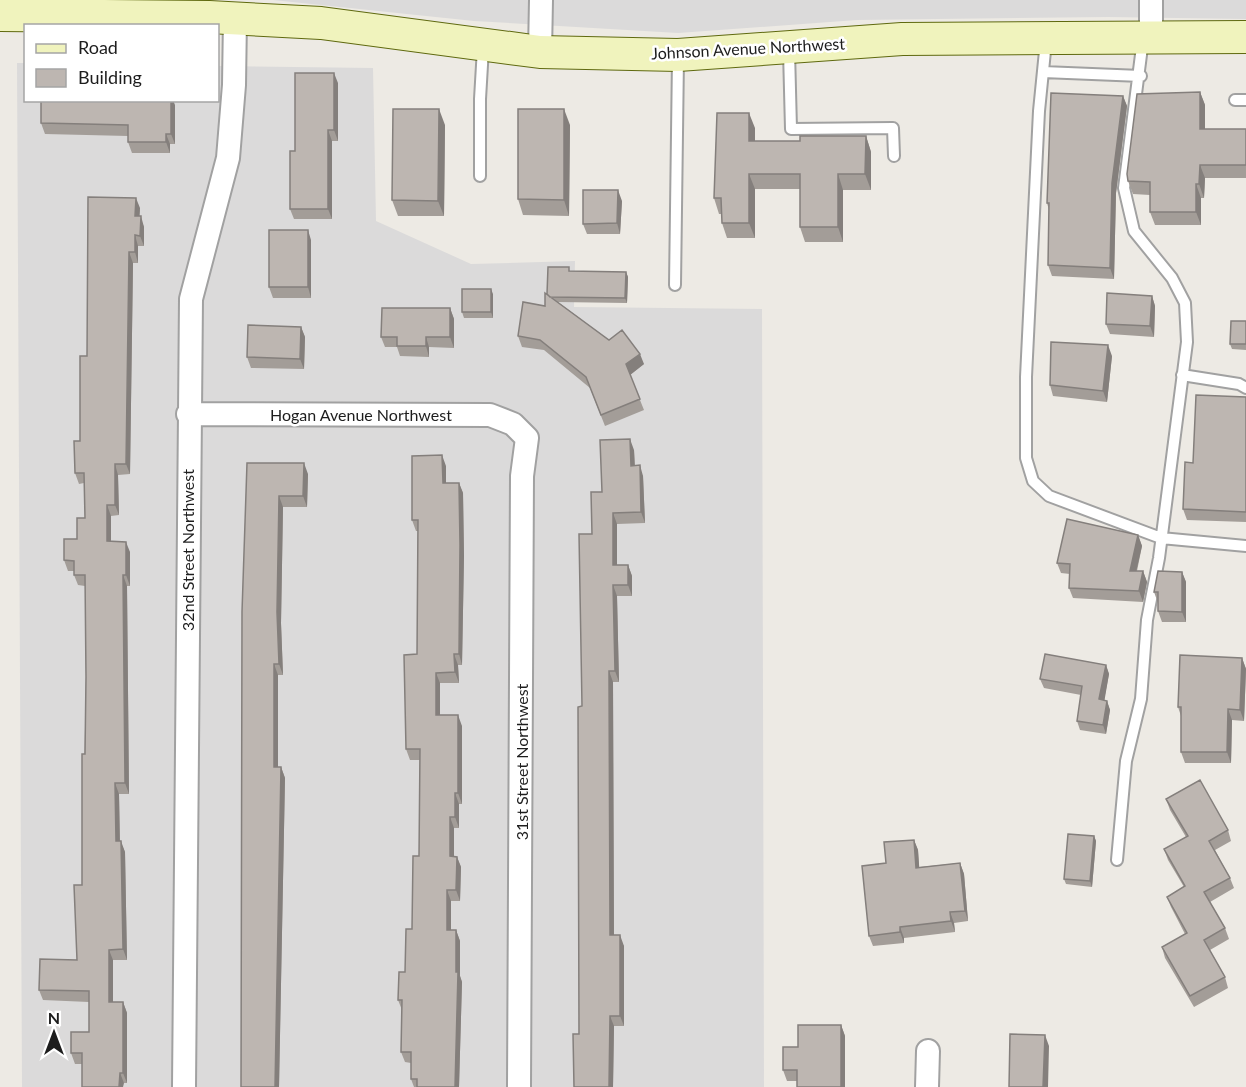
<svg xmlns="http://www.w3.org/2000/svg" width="1246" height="1087" viewBox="0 0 1246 1087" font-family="Lato,sans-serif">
<rect width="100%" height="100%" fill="#edeae4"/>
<path fill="#dbdada" d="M273,0H1246V19L1108,17L857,20L678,33L474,21Z
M17,63H25L26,100H218V66L373,68L376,221L471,264L575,261L574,307L762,309L764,1087H22Z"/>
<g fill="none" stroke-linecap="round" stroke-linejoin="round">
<g stroke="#a1a1a1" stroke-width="14">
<path id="lane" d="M1046,41L1039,111L1026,377V458L1033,481L1049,496L1161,538L1246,546
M789,51L791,129L893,128L894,156
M1043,72L1141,76
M1235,100H1246
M480,176V99L483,48
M675,285L678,58
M1182,375L1239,384L1246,388
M1117,860L1126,761L1141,699L1147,620L1159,558L1187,342L1185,303L1172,278L1134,231L1124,188L1143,39"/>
</g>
<g stroke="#a1a1a1" stroke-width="26">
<path id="street" d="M1151,0V36
M540,52L541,0
M188,414L490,415L513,424L527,438L522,476L519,1087
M184,1087L191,299L228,158L234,85L235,18
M927,1087L928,1051"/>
</g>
<g stroke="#5f690f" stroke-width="34">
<path id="secondary" d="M0,15L209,17L321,23L540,52L678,55L902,39L1246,37"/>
</g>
<use href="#lane" stroke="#fff" stroke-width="10"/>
<use href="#street" stroke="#fff" stroke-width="22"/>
<use href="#secondary" stroke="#f0f3bd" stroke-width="32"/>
</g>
<path fill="#a39d98" d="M338,83V141H332V219H294L290,209L295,151Z
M1200,92L1205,105V129H1246V178H1205L1204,198H1201V225H1155L1150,212V195L1133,194L1128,181Z
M1123,96L1127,106L1116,193L1114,279L1052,276L1048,265L1049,210L1047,203Z
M175,105V144H170V153H132L128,142V136L45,134L41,123Z
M445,125L444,216H398L392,200Z
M570,125L569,216L523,215L518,199Z
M755,128V141H800L866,136L871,152V190H843V242H805L800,227V189H755V238H727L722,223V214H719L714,198Z
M622,201L620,234H587L583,224Z
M140,208L139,216L144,227V246H138V263H133L130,474L118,475L119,515L111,516V541L130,552V586H127L129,794H119L120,841L125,852L127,960H113V1002H123L127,1013V1083H124L82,1064H75L71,1053L89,1032V1002L43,1000L39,990L77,960L82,885L86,677L85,586L78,585L74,575V571H68L64,560L77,539L85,518L84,483L79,484L75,473L80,441L87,356Z
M311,240V298H273L269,287Z
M570,271L626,272L628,277L627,303L558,302L609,340L644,364L630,375L644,410L605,426L590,388L544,350L522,347L518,336L545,306L547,294Z
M493,294V318H464L462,312Z
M1152,296L1155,306L1154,337L1110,334L1106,324Z
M450,308L454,319V348L429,347V357L400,356L397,347H385L381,337Z
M1246,321V350L1232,349L1230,344Z
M301,327L305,337L304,369L251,368L247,357Z
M1112,356L1107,402L1053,396L1050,385Z
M1246,397V522L1187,520L1183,509L1193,463Z
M634,450L635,465L643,476L645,523L617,524V565H628L632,576V596H617L619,682H613L614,935L624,946V1026H614L613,1087H574L579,1034L582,706L592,534L602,492Z
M247,463L308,474L307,507H283L281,623L283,675H278V767H281L285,778L279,1087H241Z
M446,466V483H459L463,493L464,556L462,665H458L459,683H440V715L462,726V804H459V828H454V857H457L461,867L460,901H451V930H456L460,941V976L462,982L459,1087H414L411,1079V1063L405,1062L401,1052L402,1010L398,1000L405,972L412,929L419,856L420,760H410L406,749L417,654L418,531H416L412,520Z
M1138,535L1142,546L1137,571H1143L1147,582L1143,602L1073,598L1069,588L1070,574L1061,573L1057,563Z
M1182,572L1186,582V622H1162L1158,611V603L1154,592Z
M1242,658L1246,669L1244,721L1232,720L1231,763H1185L1181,752V716L1178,707Z
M1106,665L1109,674L1104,700L1107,701L1110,710L1106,734L1080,730L1077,721L1081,695L1044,688L1040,679Z
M1166,799L1228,830L1231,841L1215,850L1230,878L1234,888L1210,902L1225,928L1229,939L1210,950L1225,977L1228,988L1194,1007L1165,958L1162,947L1185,934L1171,907L1167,897L1184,887L1168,860L1164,849L1186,837L1170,810Z
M1094,836L1096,841L1092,887L1066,884L1064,879Z
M914,840L918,850L919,867L960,863L964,874L968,921L954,923L955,932L904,938V943L873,946L869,936L886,863Z
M841,1025L845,1036V1087L797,1081H787L783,1070L798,1047Z"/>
<path fill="#847f7c" d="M334,73L338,83V141L334,130Z
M1200,92L1205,105V143L1200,129Z
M1123,96L1127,106L1116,193L1114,279L1110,268L1112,183Z
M169,100H173L175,105V144L171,134Z
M439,109L445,125L444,216L438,201Z
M564,109L570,125L569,216L564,200Z
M749,113L755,128V157L749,141Z
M328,130L332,141V219L328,209Z
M166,134L170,144V153L166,142Z
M866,136L871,152V190L865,174Z
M1200,165L1205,178L1204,198L1199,184Z
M749,174L755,189V238L749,223Z
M838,174L843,190V242L838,227Z
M1196,184L1201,198V225L1196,212Z
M618,190L622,201L620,234L617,223Z
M136,198L140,208L139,227L135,216Z
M141,216L144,227V246L140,236Z
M308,230L311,240V298L308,287Z
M135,235L138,246V263L135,252Z
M129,252L133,263L130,474L126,464Z
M626,272L628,277L627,303L625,298Z
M491,289L493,294V318L491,312Z
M1152,296L1155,306L1154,337L1150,326Z
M450,308L454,319V348L450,337Z
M301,327L305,337L304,369L300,359Z
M426,337L429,347V357L426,346Z
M1108,345L1112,356L1107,402L1103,391Z
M640,354L644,364L630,375L626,364Z
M630,439L634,450L635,476L631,466Z
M442,455L446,466V493L443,483Z
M304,463L308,474L307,507L303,496Z
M115,464L118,475L119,515L115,505Z
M640,465L643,476L645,523L641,512Z
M459,483L463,493L464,556L462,665L459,654Z
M279,496L283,507L281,623L283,675L279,664L277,612Z
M107,505L111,516V552L107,541Z
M613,513L617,524V576L613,565Z
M1138,535L1142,546L1134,581L1130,571Z
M126,542L130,552V586L126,575Z
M628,565L632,576V596L628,585Z
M1143,571L1147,582L1143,602L1139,591Z
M1182,572L1186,582V622L1182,612Z
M123,575L127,586L129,794L125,783Z
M613,585L617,596L619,682L615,671Z
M454,654L458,665L459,683L455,672Z
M1242,658L1246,669L1244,721L1240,710Z
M274,664L278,675V778L274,767Z
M1106,665L1109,674L1103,709L1099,699Z
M609,671L613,682L614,946L610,935Z
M436,673L440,683V725L436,715Z
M1107,701L1110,710L1106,734L1103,725Z
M1228,709L1232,720L1231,763L1227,752Z
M458,715L462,726V804L458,793Z
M281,767L285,778L279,1087H275Z
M115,783L119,794L120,852L116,841Z
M455,793L459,804V828L455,817Z
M450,817L454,828V867L450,856Z
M1094,836L1096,841L1092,887L1090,881Z
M914,840L918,850L920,878L916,868Z
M121,841L125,852L127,960L123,949Z
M457,857L461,867L460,901L456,890Z
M960,863L964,874L968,921L965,911Z
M447,890L451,901V940L447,930Z
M950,912L954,923L955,932L951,921Z
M900,927L904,938V943L900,932Z
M456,930L460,941V976L462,982L459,1087H455Z
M620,935L624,946V1026L620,1016Z
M109,950L113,960V1013L109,1002Z
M123,1002L127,1013V1083L123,1073Z
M610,1016L614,1026L613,1087H609Z
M841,1025L845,1036V1087H841Z
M1045,1035L1049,1046L1048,1087H1043Z
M120,1073L124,1083L123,1087H119Z"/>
<path fill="#bdb6b1" stroke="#847f7c" stroke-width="1.5" d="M295,73H334V130H328V209H290V151H295Z
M1200,92V129H1246V165H1200L1199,184H1196V212H1150V182L1128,181L1127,174L1137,94Z
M1051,93L1123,96L1112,183L1110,268L1048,265L1049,203H1047Z
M41,100H171V134H166V142H128V125L41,123Z
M393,109H439L438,201L392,200Z
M518,109H564V200L518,199Z
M717,113H749V141H800V136H866L865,174H838V227H800V174H749V223H722L721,198H714Z
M583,190H618L617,223L583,224Z
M88,197L136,198L135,216H141L140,236L135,235V252H129L126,464H115V505H107V541L126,542V575H123L125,783H115L116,841H121L123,949L109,950V1002H123V1073H120L119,1087H82V1053H71V1032H89V991L39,990L40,959L77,960L74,885H82V754H85L86,677L85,575H74V561L64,560V539H77V518H85L84,473H75L74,441H80V356H87Z
M269,230H308V287H269Z
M548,267H569V271L626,272L625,298L550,297L547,294Z
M462,289H491V312H462Z
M545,293L609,340L622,330L640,354L626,364L640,399L601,415L586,377L540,340L518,336L523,302L545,306Z
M1107,293L1152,296L1150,326L1106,324Z
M382,308H450V337H426V346H397V337H381Z
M1231,321H1246V344H1230Z
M248,325L301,327L300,359L247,357Z
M1051,342L1108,345L1103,391L1050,385Z
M1196,395L1246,397V512L1183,509L1185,462L1193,463Z
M630,439L631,466L640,465L641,512L613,513V565H628V585H613L615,671H609L610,935H620V1016H610L609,1087H574L573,1034H579L578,707L582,706L579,534H592L591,492H602L600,440Z
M442,455L443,483H459L460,545L459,654H454L455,672L436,673V715H458V793H455V817H450V856L457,857L456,890H447V930H456V972H458L455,1087H417V1079H411V1052H401L402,1000H398L399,972H405L406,929H412L413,856H419L420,749H406L404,655L417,654L418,520H412V456Z
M247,463H304L303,496H279L277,612L279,664H274V767H281L275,1087H241L242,612Z
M1067,519L1138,535L1130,571H1143L1139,591L1069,588L1070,564L1057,563Z
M1158,571L1182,572V612L1158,611V592H1154Z
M1045,654L1106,665L1099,699L1107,701L1103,725L1077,721L1082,686L1040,679Z
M1180,655L1242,658L1240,710L1228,709L1227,752H1181V707H1178Z
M1200,780L1228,830L1209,841L1230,878L1204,892L1225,928L1204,940L1225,977L1190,996L1162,947L1187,933L1167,897L1185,886L1164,849L1188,836L1166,799Z
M1068,834L1094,836L1090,881L1064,879Z
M914,840L916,868L960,863L965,911L950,912L951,921L900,927V932L869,936L862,866L886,863L884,842Z
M798,1025H841V1087H797V1070H783V1047H798Z
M1010,1034L1045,1035L1043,1087H1009Z"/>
<g text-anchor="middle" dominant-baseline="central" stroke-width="5" stroke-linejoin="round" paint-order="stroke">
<g font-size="16" fill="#1d1d1d" stroke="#fff">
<text transform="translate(748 48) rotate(-3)">Johnson Avenue Northwest</text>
<text x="361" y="414">Hogan Avenue Northwest</text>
<text transform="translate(187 550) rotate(-90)">32nd Street Northwest</text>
<text transform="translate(521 762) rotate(-90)">31st Street Northwest</text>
</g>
</g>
<rect x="24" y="24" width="195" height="78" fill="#ffffff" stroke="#a5a5a5" stroke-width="1.5"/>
<rect x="36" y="44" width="30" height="9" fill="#f0f3bd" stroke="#a5a5a5" stroke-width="1.5"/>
<text x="78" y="54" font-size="18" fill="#1d1d1d">Road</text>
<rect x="36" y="69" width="30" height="18" fill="#bdb6b1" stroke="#a5a5a5" stroke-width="1.5"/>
<text x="78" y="84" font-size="18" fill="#1d1d1d">Building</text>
<g transform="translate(54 1033)" stroke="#ffffff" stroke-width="4.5" paint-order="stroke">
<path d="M0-4.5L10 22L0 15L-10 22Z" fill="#1d1d1d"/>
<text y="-9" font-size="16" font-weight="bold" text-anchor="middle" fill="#1d1d1d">N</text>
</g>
</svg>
